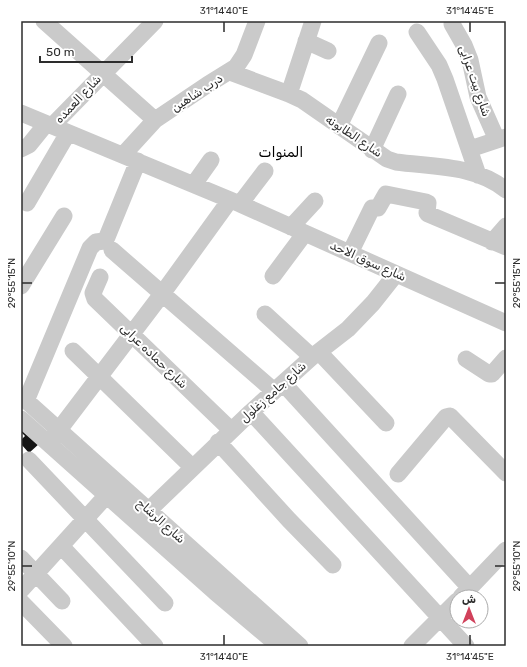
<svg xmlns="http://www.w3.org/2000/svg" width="527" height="667" viewBox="0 0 527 667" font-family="Rubik,Cairo,sans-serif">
<rect width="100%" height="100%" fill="#fff"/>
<path fill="#141414" d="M28,427L40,443L29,453L21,444V440L25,436L21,432Z"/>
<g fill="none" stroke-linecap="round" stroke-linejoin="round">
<path stroke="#cacaca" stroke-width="17" d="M44,21L155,120
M452,24L464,45L470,60L478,97L497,140
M417,32L439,65L445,79L478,175
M306,41L328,51
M230,72L289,94L302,100L387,159L396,162C433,167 476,165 506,190
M289,94L313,21
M21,113L240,204L506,323
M52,126L155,21
M339,126L379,43
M21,149L29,145L46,124
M470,149L506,137
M372,150L398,94
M123,155L155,120L207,85L236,67L244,55L257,21
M194,184L211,160
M27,203L68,133
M240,204L265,171
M291,227L315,201
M492,242L506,226
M112,250L274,391
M350,253L372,208H378L386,194L426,202L428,203L427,213L428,214L506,247
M273,276L305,233
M100,277L93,293L95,299L231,430
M21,286L64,216
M265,314L312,357
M73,351L192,467
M319,352L386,423
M466,359L489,374H492L506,358
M283,383L470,588
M21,396L300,646
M26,401L90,248L96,242L104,241L107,237L138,161
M251,412L466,646
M21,419L215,592L279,646
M52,439L162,294L230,200
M218,442L289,520L333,565
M29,460L165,603
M398,474L446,417L450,416L506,473
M149,510L251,412L312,357L348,329L373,303L396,274
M62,547L155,646
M21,558L62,601
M21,590L107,495
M461,597L506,550
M21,602L64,646
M412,646L457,601"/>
</g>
<path fill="none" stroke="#2d2d2d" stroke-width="1.5" d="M224,22V32M470,22V32M22,283H32M495,283H505M22,566H32M495,566H505M224,635V645M470,635V645"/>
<g text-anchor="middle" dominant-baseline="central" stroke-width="4" stroke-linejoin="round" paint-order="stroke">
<g font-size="12" fill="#2d2d2d" stroke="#fff">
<text transform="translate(475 81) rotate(71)">شارع بيت عرابى</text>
<text transform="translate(197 93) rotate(-33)">درب شاهين</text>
<text transform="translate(78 99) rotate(-47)">شارع العمده</text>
<text transform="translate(354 136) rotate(34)">شارع الطابونه</text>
<text transform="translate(368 261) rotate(24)">شارع سوق الاحد</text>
<text transform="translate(154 356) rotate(44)">شارع حماده عرابى</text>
<text transform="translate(273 392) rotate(-42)">شارع جامع زغلول</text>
<text transform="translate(161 521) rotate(42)">شارع الرشاح</text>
</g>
<g font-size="14" fill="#000" stroke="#fff">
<text x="281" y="152">المنوات</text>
</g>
</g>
<rect width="527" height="667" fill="none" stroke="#ffffff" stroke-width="44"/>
<g transform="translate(469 609)"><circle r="19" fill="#ffffff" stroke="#ababab"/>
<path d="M0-3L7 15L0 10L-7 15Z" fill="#d1415b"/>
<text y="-6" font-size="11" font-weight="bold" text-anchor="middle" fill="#2d2d2d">ش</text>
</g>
<path d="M40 56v6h92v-6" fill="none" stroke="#2d2d2d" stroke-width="2"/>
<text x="46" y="56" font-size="12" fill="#2d2d2d" stroke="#ffffff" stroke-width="3" paint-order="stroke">50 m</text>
<rect x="22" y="22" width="483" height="623" fill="none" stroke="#2d2d2d" stroke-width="1.5"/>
<g font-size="10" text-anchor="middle" fill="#2d2d2d">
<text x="224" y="14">31°14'40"E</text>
<text x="470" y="14">31°14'45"E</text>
<text transform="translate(11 283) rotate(-90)" y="4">29°55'15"N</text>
<text transform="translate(516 283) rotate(-90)" y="4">29°55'15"N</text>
<text transform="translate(11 566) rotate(-90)" y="4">29°55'10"N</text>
<text transform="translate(516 566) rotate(-90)" y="4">29°55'10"N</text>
<text x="224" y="660">31°14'40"E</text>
<text x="470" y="660">31°14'45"E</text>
</g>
</svg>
